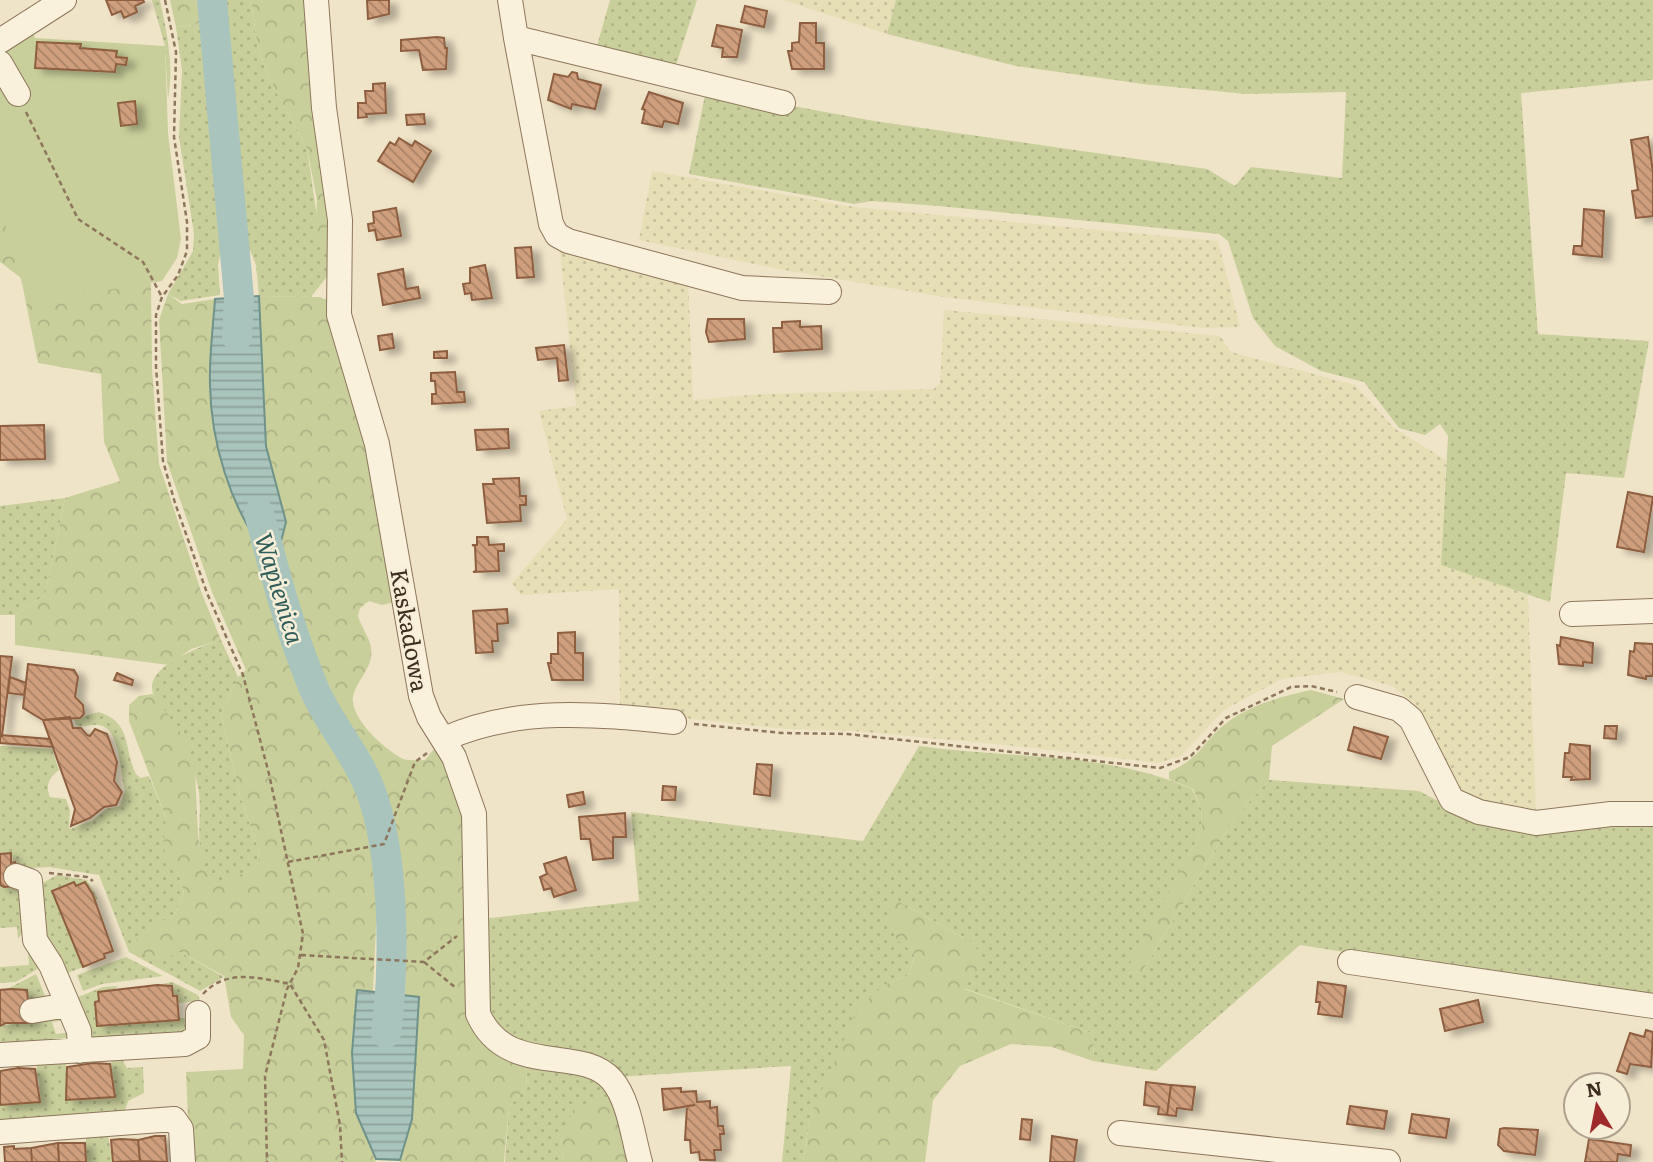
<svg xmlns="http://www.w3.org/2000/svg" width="1653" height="1162" viewBox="0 0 1653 1162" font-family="Literata,serif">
<defs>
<pattern id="farmland-dots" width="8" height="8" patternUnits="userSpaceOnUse" patternTransform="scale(1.75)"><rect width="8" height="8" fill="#e6deb5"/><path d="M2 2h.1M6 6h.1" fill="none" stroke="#c6bf9b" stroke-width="1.8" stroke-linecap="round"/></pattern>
<pattern id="grass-dots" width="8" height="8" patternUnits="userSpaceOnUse" patternTransform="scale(1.75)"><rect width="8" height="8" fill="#c9cf9b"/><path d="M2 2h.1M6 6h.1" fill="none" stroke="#aeb285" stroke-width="1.8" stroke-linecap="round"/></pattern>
<pattern id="forest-crowns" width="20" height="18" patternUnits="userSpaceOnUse" patternTransform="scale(1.75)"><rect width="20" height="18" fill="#c9cf9b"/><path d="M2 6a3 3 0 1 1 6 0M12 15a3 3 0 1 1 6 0" fill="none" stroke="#aeb285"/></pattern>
<pattern id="water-rules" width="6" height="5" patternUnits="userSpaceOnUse" patternTransform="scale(1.75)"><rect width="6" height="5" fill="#a9c4bc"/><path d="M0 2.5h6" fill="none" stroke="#8ba098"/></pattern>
<pattern id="building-back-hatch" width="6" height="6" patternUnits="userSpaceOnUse" patternTransform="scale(1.75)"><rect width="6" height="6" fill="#cf9f7d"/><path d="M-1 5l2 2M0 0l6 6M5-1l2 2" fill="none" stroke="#a98266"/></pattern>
<filter id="shadow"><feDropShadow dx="8" dy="4.5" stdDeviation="3.5" flood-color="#0004"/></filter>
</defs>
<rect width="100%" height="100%" fill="#f0e4c8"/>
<path fill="url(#farmland-dots)" d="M783,0H896L887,34Z
M652,171L854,207L1218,241L1240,327L1204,328L944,297L779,269L639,240Z
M559,241L688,277L693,400L763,394L934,389L940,383L944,310L1220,336L1231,352L1355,385L1394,428L1446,460L1441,564L1528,595L1536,818L1493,812L1446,782L1415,704L1392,686L1340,672L1282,679L1224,710L1181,756L1158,763L1025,747L855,731L785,729L620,711L619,589L521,595L512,583L567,519L539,411L576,406Z"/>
<path fill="url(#grass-dots)" d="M152,0H160C167,34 174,64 168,99L165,46Z
M219,0H251L258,50L275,90L307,148L317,217L336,243L332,270L311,297L259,296L256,265L243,233Z
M610,0H697L675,68L595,53Z
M896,0H1653V80L1521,93L1538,334L1649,341L1624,478L1566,473L1550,602L1441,565L1448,436L1440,424L1425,435L1399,428L1364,382L1321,371L1275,346L1253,318L1228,241L1219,234L939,206L872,201L854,204L689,174L706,90L874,121L1207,169L1235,186L1251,167L1342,178L1346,92L1245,94L1143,84L1016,66L887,34Z
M206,19L225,235L218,264L220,295L181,301L168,294L193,251L194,234L179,137L182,70L176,27L195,25Z
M65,498L45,595L15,615H0V506Z
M221,640L238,677L221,713L240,796L258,848L259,862L252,870L218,884C187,863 206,814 197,783C192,765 186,743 176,727C170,715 151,700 152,686C153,664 203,645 221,640Z
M99,712C133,723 123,749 136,774L140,778L149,776L166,818L164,848L180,877L184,894L175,913L127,946L180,952L224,977L200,991L129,952L99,875L49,867L16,869L11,853L0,854V746L52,749L59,770C49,778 45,785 50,797L66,799L70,810L69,829L92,821L106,809L120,806L125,790C119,774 122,729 99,725C91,724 85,728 77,726L74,719Z
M919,746C1010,759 1108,751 1192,789L1201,808L1202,830L1126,973L1142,972L1233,820L1269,780L1419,791L1448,806L1653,819V1001L1300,945L1156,1071L1093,1061L1094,1034L963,988L975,944L896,900L915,953L909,975L884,985L810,1117L803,1162H782L791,1066L615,1077L491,1032L482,919L639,901L631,812L863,841Z
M57,875L87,880L98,899L95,900L85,882L76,886L74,882L78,955L83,967L63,975L40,917L39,885Z
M0,885L24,886V930L18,939L17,927L0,928Z
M28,952L44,965L16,982L0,983V967L29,965Z
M126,957L163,976L102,984L83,991L77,975Z
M36,974L46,998L56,1000H28L7,989Z
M172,982L198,995L200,1001L177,1003L172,986H152Z
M118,986L113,991L98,992L99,1001L95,1002L97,1026C115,1025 178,1015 189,1019L190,1034L92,1039L73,999L103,987Z
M62,1017L66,1020L52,1022L56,1034L71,1032L67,1038L0,1043V1026C18,1023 39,1021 62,1017Z
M112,1056L122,1059L127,1068L143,1067L144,1093L128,1101L123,1116L0,1124V1105L40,1102L39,1079H36L37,1061L66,1059L67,1100L115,1097L113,1074H110Z
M525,1060L600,1078L619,1113L561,1132L563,1162H505L509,1107L527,1086Z
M107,1130L113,1162H86V1131Z"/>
<path fill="url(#forest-crowns)" d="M170,0H204L206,19L195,25L176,27Z
M251,0H312L336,243L321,249L315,242L317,200L307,148L275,90L258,50Z
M0,187L134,262L151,284L152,368L159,464L202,594L221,640L191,649L169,665L15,645V615L45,595L65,498L120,481L104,442L101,374L38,363L21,278L0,262Z
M168,294L182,304L215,299L210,386L249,530L264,551L273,603L308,698L364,797L378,885L373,991L357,990L352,1053L356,1113L376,1162H190L186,1072L243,1069L244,1035L231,1017L224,976L180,952L162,961L126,946L175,913L184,894L180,877L163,848L166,818L129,721V705L139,696L153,694C165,711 181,729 189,749C204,785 187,864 218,883L252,870L259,862L258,848L240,796L221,713L238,677L246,670L212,592L167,462L159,320Z
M259,296L319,297L328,300L361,402L394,602L382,605L369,601L360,608L358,616C362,630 374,642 371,657C369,672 355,683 353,697C350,719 386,750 403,759C409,761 418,760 425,760L437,745L463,789L473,1003L525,1060L527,1086L509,1107L504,1162H400L412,1119L419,998L405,995L406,943L392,843L377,786L327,690L292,597L279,549L286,522L266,446Z
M1311,690L1344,699L1272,746L1269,780L1233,820L1142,972L1125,973L1202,830L1201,808L1193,789L1169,779V772C1202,757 1201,744 1224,725C1247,706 1282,696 1311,690Z
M896,900L975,944L982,963L964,989L1094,1034L1093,1061L1052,1047L1011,1044L960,1066L933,1100L925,1162H803L810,1117L857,1010L884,985L909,975L915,954L897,940L886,907Z
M600,1099L619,1113L636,1162H563L561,1132L575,1107Z"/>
<path fill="#c9cf9b" d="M32,31L35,38L165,46L168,133L181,239L177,258L162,281L28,303L0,207V49Z"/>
<path fill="url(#water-rules)" stroke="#6f938a" stroke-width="2" d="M259,296L266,446L286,522L279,549L264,551C230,506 211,442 210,385C209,357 213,328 215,299Z
M357,990L419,997L412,1119L400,1160L376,1159L356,1113L352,1053Z"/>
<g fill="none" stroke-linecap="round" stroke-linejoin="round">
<path stroke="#a9c4bc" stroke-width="30" d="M212,0L239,298L237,337
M259,513C275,573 290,633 315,691C330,725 357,755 370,789C395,854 395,964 386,1033"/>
</g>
<path fill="url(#building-back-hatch)" stroke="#8d5f41" stroke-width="2" filter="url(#shadow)" d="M106,0H143L144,2L135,6L137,12L124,18L121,11L112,15Z
M367,0H389V14L368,19Z
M745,6L767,11L764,27L741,22Z
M800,23H816V43H824V69H792L788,51H792V43L799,42Z
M717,25L742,30L737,57H722L723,48L712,46Z
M437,37L444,38L445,48H447L446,69L423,70L419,50L401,51V40Z
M37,42L81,44L80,48L117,51L116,57L127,58L126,65L116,64L115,72L35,68Z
M572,72L577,73L578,79L601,85L595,109L572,104L571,109L548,100L554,74L568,77Z
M385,83L386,113L366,114L367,117L358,118V103H366L365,91H373V84Z
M649,92L683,103L678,124L664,121L662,127L642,123L645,110L642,109Z
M135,101L137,124L121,126L118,103Z
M424,114L425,124L407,125L406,115Z
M1648,137L1653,172V216L1636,218L1632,191L1638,190L1631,140Z
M399,138L412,146L415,141L431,151L413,182L378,161L390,142L395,145Z
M396,208L401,236L377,240L375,230L369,231L368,224L374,223L373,212Z
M1584,209L1604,211L1602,257L1573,254L1574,246H1582Z
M531,247L534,277L517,278L515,248Z
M485,265L492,298L472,300L471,293L465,294L463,284L470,283V268Z
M403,269L406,289L418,287L420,298L383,305L378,274Z
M708,319H744L745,339L709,342L706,332Z
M800,321V327L821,326L822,349L774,352L773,328H782V322Z
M392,334L394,348L380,350L378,336Z
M564,345L568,380L559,381L557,358L538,360L536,348Z
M447,351V358H434V352Z
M455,372L457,392H464L465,402L432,404V394H436L435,381H431V373Z
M44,425L45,459L0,460V426Z
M508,429L509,448L477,450L475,430Z
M519,478L520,496H526V505H520L521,521L487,523L483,484H494L493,479Z
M1628,492L1653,497L1644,552L1617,547Z
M477,537H488L489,545L504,544V551H498L499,571L473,572L476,571L475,546L472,545H477Z
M507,609L508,623L497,624L498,641H492L493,652L476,653L473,611Z
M575,632V653H583V680H552L548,663H551V654H558V633Z
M1561,637L1593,643L1592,663L1583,662V666L1559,664L1557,645L1560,646Z
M1635,643L1653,644V676H1646V679L1628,675L1630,651L1634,652Z
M0,656L12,657L2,736L0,735Z
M28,664L74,670L78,677L75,697L83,705L84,714L80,718L43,720L23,708Z
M117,673L133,680L132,685L114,680Z
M10,677L26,683L24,695L8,693Z
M70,717L73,728H81L87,735L90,736L95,729L107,734L117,762L114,781L122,792L116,805L104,807L90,818L71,826L75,809L43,720Z
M1605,726H1617L1616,739L1604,738Z
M1354,727L1388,737L1381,759L1348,750Z
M0,735L50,739L53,747L0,743Z
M1570,744L1590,746V779L1571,780L1572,777H1563L1565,753H1569Z
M757,764L772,765L770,796L754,794Z
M663,786L676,787L675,800H662Z
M583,792L585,804L569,807L567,795Z
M625,813L626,837H613V858L593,860L590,839H581L579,817Z
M11,853V863L15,862L17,886L4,887L0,885V854Z
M566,857L576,890L554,897L551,888L544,890L540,877L547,874L544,864Z
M74,882L76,886L85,882L93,895L113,951L104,954L105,958L83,967L52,891Z
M1318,982L1346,986L1342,1017L1318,1014L1320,1002H1316Z
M157,985L172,986L173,996H177L179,1020L97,1026L95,1002L99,1001L98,992Z
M11,989L27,990L28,1000H31L33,1023H6L0,1026V990Z
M1478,1000L1483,1022L1445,1031L1440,1009Z
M1646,1030L1653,1032L1651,1067L1630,1064L1627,1074L1617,1071L1630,1033L1644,1037Z
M93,1063L110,1064L115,1097L66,1100L67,1067Z
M18,1068L35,1069L40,1102L0,1105V1071Z
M1146,1082L1171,1085L1167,1115L1158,1114L1159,1107L1144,1105Z
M1171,1085L1195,1087L1192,1110L1177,1108L1176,1116L1167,1115Z
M681,1088V1092L696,1091L697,1102L710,1101V1108L717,1107L718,1126H723L724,1134H720L721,1150H714L715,1160H700L699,1152L691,1153L690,1140H685L687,1106L695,1105L664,1110L662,1089Z
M1350,1106L1387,1111L1384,1129L1347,1124Z
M1412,1114L1449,1119L1446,1138L1409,1133Z
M1022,1119L1032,1120L1030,1140L1020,1139Z
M1504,1128L1538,1130L1535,1155L1504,1151L1498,1145L1500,1129Z
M155,1136H165L167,1162L140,1161L138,1140Z
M1052,1136L1077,1140L1074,1162H1050Z
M121,1139L138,1140L140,1161L113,1162L111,1140Z
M1589,1139L1631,1145L1630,1156L1618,1154L1617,1162H1585Z
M58,1143L59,1162H32L31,1148Z
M58,1143H85L86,1162H59Z
M14,1146V1149L31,1148L32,1162H5L4,1147Z"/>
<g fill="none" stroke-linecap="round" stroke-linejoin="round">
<g stroke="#8d765c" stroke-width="26">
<path id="minor" d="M316,0L324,108L340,220L339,315L377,444L421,696L429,717L454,757L474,814L478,1014C507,1079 581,1044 612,1080C629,1100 633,1137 640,1162
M510,0L516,38L783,103
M516,38L551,224L557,235L568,241L742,288L829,292
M0,41L64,0
M0,63L18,94
M1572,614L1653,611
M1357,697L1399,709L1411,719L1452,800L1479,812L1536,823L1611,814H1653
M444,739C517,706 597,714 674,722
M16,876L30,881L35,940L51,965L79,1031L80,1051
M1350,962L1653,1006
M32,1011L68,1005
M0,1055L185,1044L198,1037V1013
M0,1132L174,1119L181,1129L183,1162
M1120,1133L1388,1162"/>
</g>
<path stroke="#8d765c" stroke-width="2.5" stroke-dasharray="5 3.5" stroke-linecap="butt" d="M165,0L176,52L174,137L187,222V251L178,275L162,297L156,315V367L163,461L175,503L207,593L243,675L269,774L303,934L298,968L287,989L265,1076L267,1162
M26,112L78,219L143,262L162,297
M694,724L782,733L847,734L1160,768L1190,757L1226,718L1291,687L1311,686L1337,692
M288,862L384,844L415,762L427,753
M49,873L87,877L93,881
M301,955L424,962L457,936
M424,962L456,988
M203,994C227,968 259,978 290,984L324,1040L340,1125L342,1162"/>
<use href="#minor" stroke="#faf1dc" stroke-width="24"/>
</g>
<g text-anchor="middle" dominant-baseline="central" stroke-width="5" stroke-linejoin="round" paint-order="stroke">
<g font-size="23" fill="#3d2e20" stroke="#f7eed8">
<text transform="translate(411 630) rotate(80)">Kaskadowa</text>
</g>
<g font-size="24" font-style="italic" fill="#2f5d5a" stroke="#f7eed8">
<text transform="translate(281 588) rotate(73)">Wapienica</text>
</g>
</g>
<g transform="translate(1597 1106) rotate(350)"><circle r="33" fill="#f7eed8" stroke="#ada18e" stroke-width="2"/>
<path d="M0-5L12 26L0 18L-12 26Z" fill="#9e2a2b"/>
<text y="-10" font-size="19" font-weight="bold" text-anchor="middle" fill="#3d2e20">N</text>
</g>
</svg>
